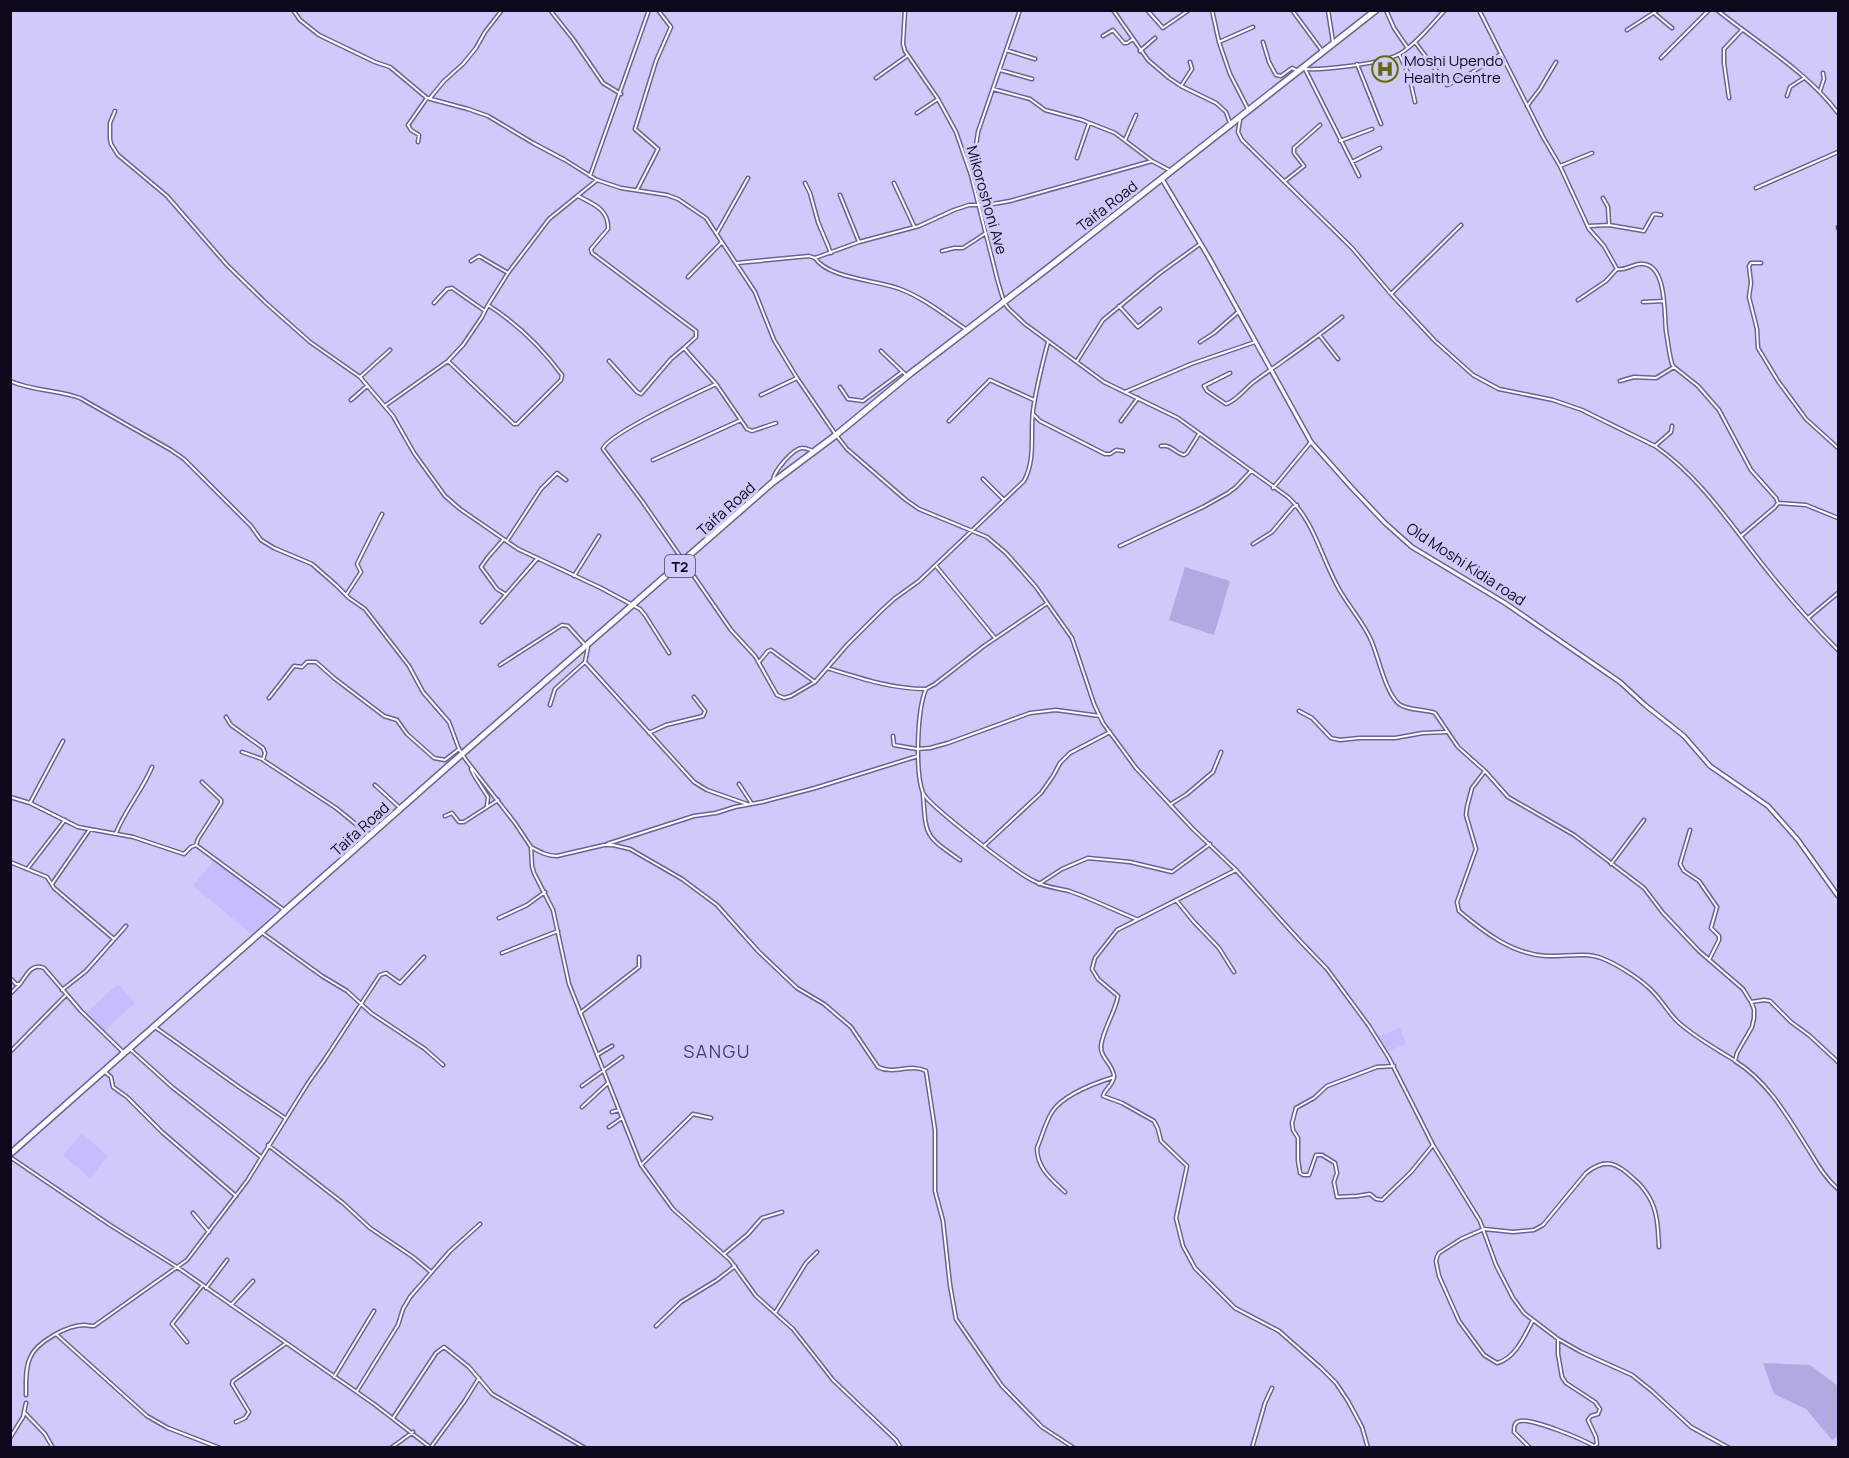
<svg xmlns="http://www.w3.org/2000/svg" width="1849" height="1458" viewBox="0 0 1849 1458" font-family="Manrope,sans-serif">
<rect width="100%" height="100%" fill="#d0c9f9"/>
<path fill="#c7bcff" d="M217,856L278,907L254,936L193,886Z
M118,984L135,1003L103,1032L86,1013Z
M1400,1028L1406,1044L1386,1052L1378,1036Z
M82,1133L108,1156L90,1178L63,1155Z"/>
<path fill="#b2a9e2" d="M1185,567L1230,581L1214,635L1169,620Z
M1763,1363L1810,1365L1838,1386V1436L1832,1440L1806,1409L1774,1394Z"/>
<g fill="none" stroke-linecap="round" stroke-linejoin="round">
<g stroke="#6b6197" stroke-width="5">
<path id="minor" d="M293,10L300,20L319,35L375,62L390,67L427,98L468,109L488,116L533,143L565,160L597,180L621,188L667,195L678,199L706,218L755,292L774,340L797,378L836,435L847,449L906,500L919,509L987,537L1006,553L1036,587L1072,638L1094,704L1103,723L1136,768L1192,828L1236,870L1301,942L1327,969L1369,1026L1389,1058L1433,1145L1480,1221L1496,1265L1513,1298L1524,1313L1558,1339L1581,1352L1632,1375L1652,1391L1691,1427L1729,1448
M550,10L573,39L603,83L621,94
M905,10L903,44L905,51L938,99L956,132L971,175L998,282L1004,302L1008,308L1025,324L1104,382L1178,418L1288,497C1315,522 1321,558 1339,589C1349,607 1363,622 1371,640C1379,658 1385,692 1399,704C1409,711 1424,709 1435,713L1458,747L1485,771L1508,797L1574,835L1644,888L1663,913L1699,951L1743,989L1751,1002L1754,1009V1018L1752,1027L1737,1053L1735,1061C1769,1082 1789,1119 1810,1152C1818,1165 1826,1179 1838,1189
M1113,10L1148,60L1169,78L1181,86L1216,103L1226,112L1230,123
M1212,10L1219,42L1230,74L1248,109
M1292,10L1323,52
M1328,10L1333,42
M1386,10L1394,28L1407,47
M1479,10L1543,137L1560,166L1589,229L1604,246L1617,269C1628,271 1634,262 1644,264C1667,267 1664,314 1666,331C1668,342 1669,353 1672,364L1674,367L1698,386L1719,410L1751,470L1776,498L1778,503L1775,507L1741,536
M1717,10C1758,43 1806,71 1838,113
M1148,11L1163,28L1189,10
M1654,13L1672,28
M1627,30L1658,10
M1103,36L1113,30L1124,43H1127L1133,39
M1219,42L1253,27
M1263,42L1269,62L1276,75L1281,76L1292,68L1298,71
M1415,42L1447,85L1468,75L1501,54
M1006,50L1035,59
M1140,51L1155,38
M1399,54L1409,75L1415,102
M1661,58L1709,10
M1357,64L1381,124
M1303,69C1324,70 1384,64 1401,53C1418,42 1431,25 1445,10
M1305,69L1359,176
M1000,70L1032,79
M876,78L907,56
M1181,86L1192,69L1190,62
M993,89L1030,99L1045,110L1082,120L1115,133L1152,161L1171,171
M1820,91L1824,79L1823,73
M1787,96L1790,87L1804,78
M430,98L444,81L463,64L476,48L485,32L502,10
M1729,98L1724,63V49L1742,30
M1527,106L1540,89L1556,62
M115,111L110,123V139L111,144L118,155L167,196L227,265L266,303L310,342L360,377L393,416L414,453L445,496L460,509L518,549L601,588L640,609L645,615L669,653
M917,113L938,99
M1240,120L1238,132L1242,140L1352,248L1391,294L1435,341L1473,375L1499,389L1553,400L1582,410L1655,446C1703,479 1734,530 1771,575C1792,601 1814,626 1838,650
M1125,140L1136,115
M1340,141L1372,129
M418,142L419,135L411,130L408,125L427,98
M1077,158L1089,123
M1352,162L1380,148
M1560,166L1592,153
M972,172L978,132L1020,10
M590,176L649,10
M1285,181L1304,166L1294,153V148L1320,125
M805,183L810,193L818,222L831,253
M894,183L914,226
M1756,188L1838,152
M637,190L658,149L635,129L656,61L671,27L658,10
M840,195L859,242
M578,196C593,204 609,209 608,229L591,249L592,253L696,331V337L684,348L716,384L747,429L752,431L776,423
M1603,198L1608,207L1609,225
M1588,226L1609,225L1644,231L1653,215L1655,214L1661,215
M1838,227V228
M717,233L748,178
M942,251L954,248H963L986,233
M815,258C829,279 878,280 900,289C924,298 946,316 967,330
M471,261L479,256L508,273
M737,263L809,256L815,258L859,242L919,226L954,210L969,205H987L1010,201L1152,161
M1761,263H1751L1749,266L1751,283L1749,297L1757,329L1758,348L1778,381L1806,419L1838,448
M688,277L722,242
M1391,294L1461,225
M1578,300L1606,281L1617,269
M1643,302L1664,301
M434,303L447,289L452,288L485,311
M1119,306L1138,327L1160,309
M1320,336L1338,359
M1200,342L1214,333L1238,312
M881,351L907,376
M448,361L514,424H517L561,380L562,375C542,348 516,323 488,305
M609,361L637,392L641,394L671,359L684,348
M1077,361L1103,320L1160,273L1200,244
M1230,373L1204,386L1207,391L1226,404C1238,400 1245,388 1255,381C1284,360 1314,340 1342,317
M360,377L390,350
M10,381C33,391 57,390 80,398L171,450L184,459L251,526L261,540L274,548L312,564L336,585L349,598L365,609L409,666L423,692L449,722L459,749L466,760L515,823L531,847L532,866L534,873L553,910L569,984L641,1165L673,1209L730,1260L756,1296L793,1329L833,1380L896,1440L901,1448
M1620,381L1634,377L1656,378L1674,367
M716,384C697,393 607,434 603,449L642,501L731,630L755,656L777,695L784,698L791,696L815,682L847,645L881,611L894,599L919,581L1024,481C1036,459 1030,435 1033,411C1036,388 1042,365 1048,342
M840,387L848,399L863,401L902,372
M1125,392L1191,364L1255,342
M761,395L797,378
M351,400L367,386
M386,405L448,361L463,345L482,317L488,305L508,273L549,219L597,180
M1033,414L1040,421L1105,454H1110L1116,450L1123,451
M949,421L990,380L1034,400
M1121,421L1138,398
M1161,446C1171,444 1175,453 1184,455L1187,453L1199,434
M1655,446L1671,432L1672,426
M653,460L741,420
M983,479L1004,500
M773,480C774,471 794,447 803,448C807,448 810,450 813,451
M1273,488L1311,442
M1778,503L1806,505L1838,518
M503,540L488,557L481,567L497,589L505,594
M507,541L541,489L557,473L566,480
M1253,544L1272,532L1293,507L1297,505
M1120,546L1203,507L1228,493L1236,487L1251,471
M936,566L995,638
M574,576L599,536
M346,595L361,572L357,564L382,514
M1046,604L984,646L935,684L926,689C917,710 915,772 923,793C928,805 1018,874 1034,881C1044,887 1057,888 1069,891C1092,899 1114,910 1136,919
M1808,618L1838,593
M482,622L537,559
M585,662L694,782L707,790L747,804
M759,662L768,651L771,650L815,682
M500,665L562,625L568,626L586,646
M827,668C859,678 892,689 926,689
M269,698L294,666L302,667L307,662H316L334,678L384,716L397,720L407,734L434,758L445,760L459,749
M550,705L555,689L585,662L588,647
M1299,711L1312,718L1331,738L1340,740L1359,738H1395L1423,733L1446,732
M226,717L231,725L263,748L265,753L263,760L336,808L368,834
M649,733L666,725L703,716L705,711L694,697
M893,736L894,745L917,749L930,748L948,743L1030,713L1056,710L1100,716
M242,752L262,759
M471,769L475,777L488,797L487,806
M1485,771L1472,788L1467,807L1466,815L1476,849L1457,902L1459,911C1484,932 1512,954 1546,956C1564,957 1585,952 1601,958C1615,963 1637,977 1648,987C1659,996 1667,1011 1677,1021C1694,1037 1715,1048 1734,1060
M739,784L752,804
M375,785L399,807
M923,794C926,836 924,835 960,860
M10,797L30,803L78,827L133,837L184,854L191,847L196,845L284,910
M30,803L63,741
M1171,804L1187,794L1213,772L1221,752
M445,816L452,813L459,822H464L498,800
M1690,830L1680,864L1684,871L1699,881L1717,907L1711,928L1719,936V940L1709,960
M116,833C125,810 142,791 152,767
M607,844L694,816L716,813L735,807L762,802L815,788L918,756
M196,845L198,839L221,803V800L202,782
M985,845L1041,793L1053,776L1060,763L1070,753L1110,732
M531,847C540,852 547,856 557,856L604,845H613L630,849L682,879L717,905L758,951L797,988L824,1004L851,1027L878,1067C893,1075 911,1063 926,1071L935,1130V1191L943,1221L950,1285L956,1319L1002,1386L1042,1427L1074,1448
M10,862L47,877L54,888L114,939
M1611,864L1644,820
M28,868L65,820
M1236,870L1117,930L1095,958L1092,969L1098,979L1118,996C1115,1013 1103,1029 1101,1046C1100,1058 1113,1064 1114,1076C1114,1084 1105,1089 1103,1096L1122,1103L1154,1121L1158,1129L1161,1141L1187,1166L1176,1218L1183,1246L1195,1268L1235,1308L1279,1331L1321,1368L1336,1383L1348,1401L1362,1427L1368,1448
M52,884L90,829
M1039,884L1062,869L1088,858L1130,862L1172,872L1210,844
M1176,900L1194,922L1219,948L1234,972
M499,918L527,905L545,892
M261,932L322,976L347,991L371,1013L425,1049L443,1065
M502,953L558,931
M10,978L16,984H20C27,975 31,963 44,968L81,1011L122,1051
M62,990L86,971L126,926
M10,994L20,984
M1751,1002L1764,1000L1770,1001L1791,1022L1810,1036L1838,1062
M580,1013L639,967V957
M155,1027L239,1087L285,1118
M131,1050L172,1087L261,1157
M10,1052L65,996
M597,1055L612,1046
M1394,1066L1377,1067L1327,1086L1314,1098L1296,1108L1292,1123L1293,1130L1298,1138V1160L1300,1173L1303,1175H1309L1316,1155H1322L1335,1163L1337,1173L1334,1182L1337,1197L1357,1196L1370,1194L1376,1199L1382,1200L1411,1172L1433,1145
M105,1072L111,1077L113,1087L127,1097L162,1132L236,1196
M582,1086L622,1057
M582,1107L608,1083
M612,1112L619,1110
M609,1127L622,1118
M268,1145L343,1203L370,1228L413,1257L431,1272
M10,1157L110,1225L177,1267L374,1404L431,1448
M642,1164L693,1114L711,1118
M1065,1192C1051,1179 1037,1168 1037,1148C1042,1137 1045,1123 1052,1112C1063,1095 1095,1083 1114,1077
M193,1213L209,1232
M724,1254L748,1234L762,1218L782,1212
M206,1288L227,1260
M231,1305L253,1281
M775,1313L806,1263L817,1252
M1533,1320C1525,1335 1515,1359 1497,1363L1484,1355L1459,1321L1439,1276L1436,1261L1437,1257L1439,1253L1461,1239L1484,1229L1513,1232L1534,1230L1543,1225L1586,1173C1606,1157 1617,1163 1634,1179C1640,1184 1645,1190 1649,1197C1658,1212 1658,1230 1659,1247
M656,1326L681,1302L717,1280L735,1266
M57,1335L147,1416L168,1428L220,1448
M187,1342L172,1324L202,1286
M334,1377L374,1311
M357,1391L398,1325L403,1309L410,1297L450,1251L480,1224
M26,1395C26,1383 25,1369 30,1358C36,1342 68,1325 84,1325C87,1325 90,1326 94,1326L187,1260L247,1181L308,1083L325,1059L380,975L386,973L400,983L424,957
M24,1412L45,1434L53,1448
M393,1418L436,1353L444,1347L469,1367L492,1394L585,1448
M236,1422L245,1418L249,1412L232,1384L233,1381L285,1344
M10,1438L23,1417L26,1403
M431,1447L464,1402L479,1378
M391,1448L413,1432
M1252,1448L1265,1403L1272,1388
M1530,1448L1514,1432C1514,1427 1514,1422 1520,1421C1532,1418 1582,1439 1594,1446L1597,1444L1596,1437L1588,1420L1591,1416L1598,1414L1600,1409L1595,1402L1566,1383L1562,1377L1558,1354V1339"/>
</g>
<g stroke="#6b6197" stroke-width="6">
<path id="tertiary" d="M1162,179L1208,256L1311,442L1351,487L1385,523L1412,547L1505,603L1620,682L1645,705L1684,736L1710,766L1768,806L1798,840L1838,896"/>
</g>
<g stroke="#6b6197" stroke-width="8">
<path id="trunk" d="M10,1154L462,754L772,483L836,435L911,373L1048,268L1376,10"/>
</g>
<use href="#minor" stroke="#fff" stroke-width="2"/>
<use href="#tertiary" stroke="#fff" stroke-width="3"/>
<use href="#trunk" stroke="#fff" stroke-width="5"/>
</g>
<defs>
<g id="hospital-ring" transform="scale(1.35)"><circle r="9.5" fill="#d0c9f9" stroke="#666907" stroke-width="1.5"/><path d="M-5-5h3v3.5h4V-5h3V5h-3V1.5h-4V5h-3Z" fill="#666907"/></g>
</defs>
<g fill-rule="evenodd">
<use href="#hospital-ring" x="1385" y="69"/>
</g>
<g text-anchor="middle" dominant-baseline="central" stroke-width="6" stroke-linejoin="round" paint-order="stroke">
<rect fill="#d0c9f9" stroke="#48425e" stroke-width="1.5" x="665" y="555" width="30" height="22" rx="4.5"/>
<g font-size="14" font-weight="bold" fill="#0d081c">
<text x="680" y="566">T2</text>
</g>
<g font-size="15" fill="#0d081c" stroke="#d0c9f9" text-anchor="start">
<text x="1404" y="60">Moshi Upendo<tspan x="1404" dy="17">Health Centre</tspan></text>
</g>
<g font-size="15" fill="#0d081c" stroke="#d0c9f9">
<text transform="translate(987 200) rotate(74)">Mikoroshoni Ave</text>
<text transform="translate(1107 206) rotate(-38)">Taifa Road</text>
<text transform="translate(726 509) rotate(-42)">Taifa Road</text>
<text transform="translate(1466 564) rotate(33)">Old Moshi Kidia road</text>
<text transform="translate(360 829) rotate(-42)">Taifa Road</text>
</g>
<g font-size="18" letter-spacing="1.5" fill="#483d6f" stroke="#d0c9f9">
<text x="717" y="1051">SANGU</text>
</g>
</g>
<rect width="1849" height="1458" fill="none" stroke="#0d081c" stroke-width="24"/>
</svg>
